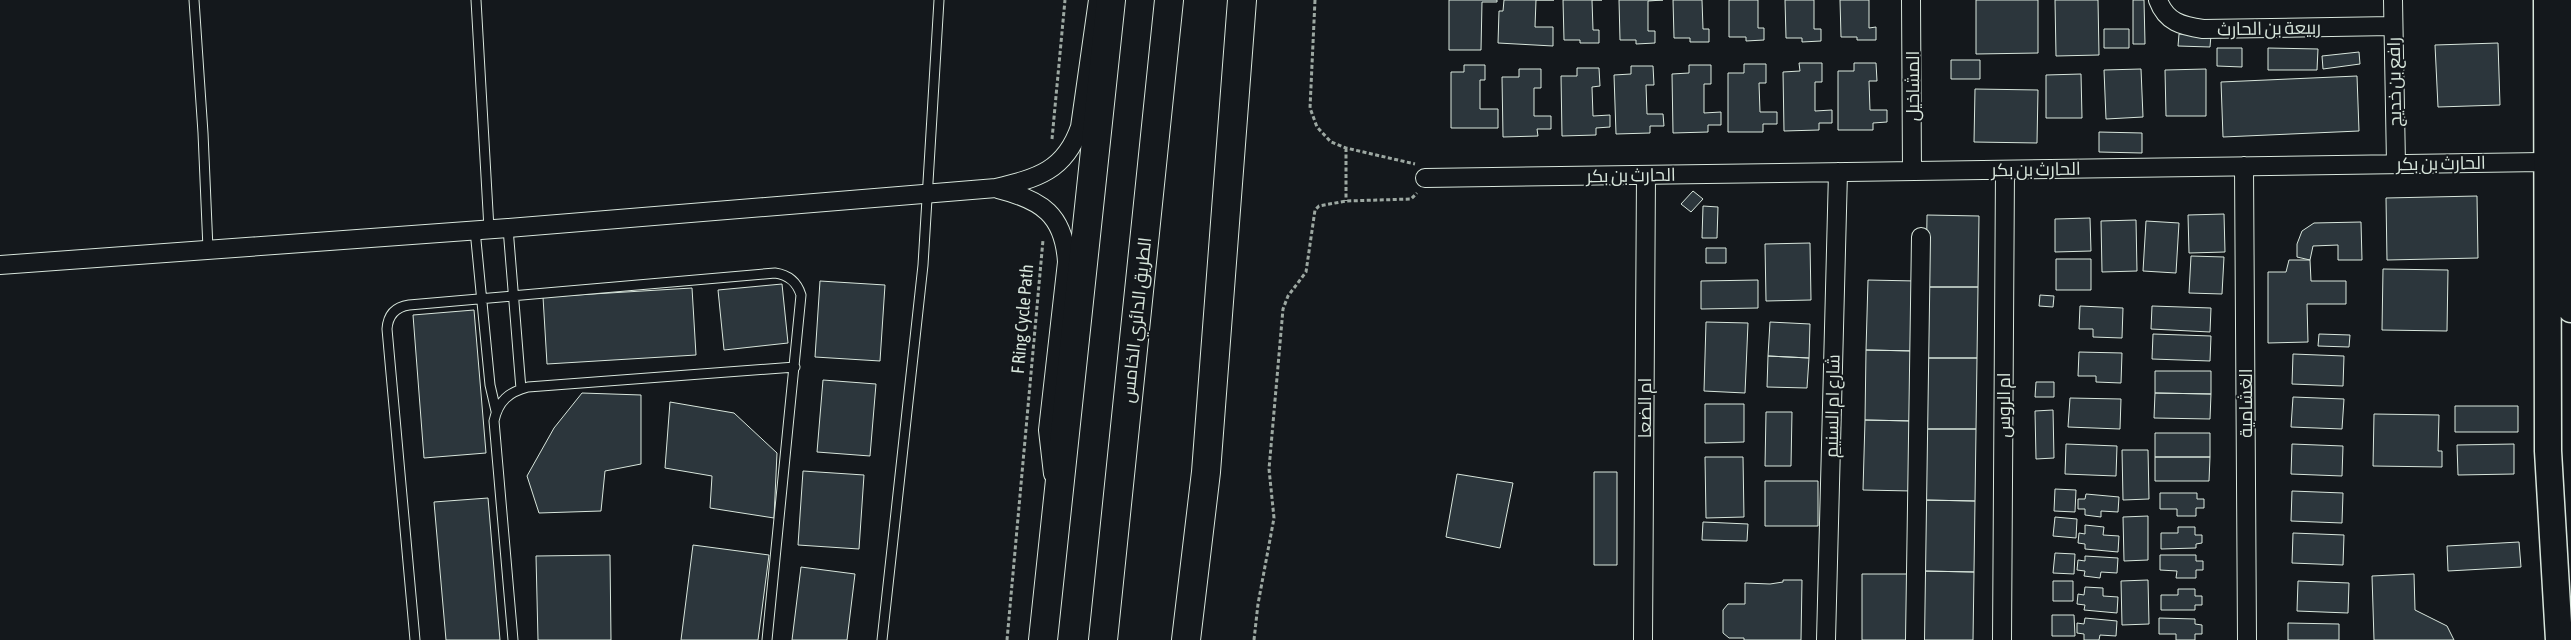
<svg xmlns="http://www.w3.org/2000/svg" width="2571" height="640" viewBox="0 0 2571 640" font-family="'Asap Condensed',Cairo,sans-serif">
<rect width="100%" height="100%" fill="#14181c"/>
<path fill="#2c363c" stroke="#d8e6dc" d="M1449,0H1497V2H1482L1481,50H1449Z
M1504,0H1554H1536L1535,27H1553V46L1498,43L1499,11H1503Z
M1563,0H1602H1592L1593,30H1599V43H1580V40H1564Z
M1619,0H1663L1648,1V31H1655V43L1636,44V40H1620Z
M1673,0H1702L1703,29H1709V42H1690V38H1674Z
M1729,0H1758V28H1764V40L1746,41V37H1729Z
M1785,0H1814V29H1821V41L1802,42V38H1786Z
M1840,0H1869V28L1876,27V40H1857V37H1841Z
M1976,0H2038V53L1976,54Z
M2055,0H2098L2099,55L2056,56Z
M2133,0H2144L2145,44H2133Z
M2104,29H2129V48H2104Z
M2179,34L2211,35L2210,47L2178,46Z
M2498,43L2500,105L2438,107L2435,45Z
M2217,48H2242V67L2217,66Z
M2268,48L2318,49L2317,70H2268Z
M2359,52L2360,64L2323,69L2322,56Z
M1951,60H1980V79H1951Z
M1799,63H1822V82H1815V111L1832,110V123H1819V130L1784,131L1783,72L1800,71Z
M1854,63H1876L1877,81H1869L1870,110H1887V122L1873,123V130H1838V71H1854Z
M1744,64H1766V83H1759L1760,112H1777V124H1763V132H1728V73H1744Z
M1464,65H1485V80H1480V109H1498V128H1451V72H1464Z
M1689,65H1711V84H1704V113L1721,112V125H1708V132L1673,133L1672,74L1689,73Z
M1631,66H1653L1654,85H1646L1647,114H1663L1664,126H1650V133L1616,134L1614,75L1631,74Z
M1577,68H1599L1600,86L1592,87L1593,116L1610,115V127L1596,128V135L1562,136L1561,76H1577Z
M1519,69H1541V88H1534V116H1551V129H1537L1538,136L1503,137L1502,77H1519Z
M2141,69L2143,117L2106,119L2104,70Z
M2206,69V116H2166L2165,70Z
M2081,74L2082,118H2046V75Z
M2357,76L2359,131L2223,137L2221,82Z
M1975,89L2038,90L2037,143L1974,142Z
M2099,132L2142,133V153L2099,152Z
M1693,191L1703,199L1691,212L1681,204Z
M2477,196L2478,258L2387,260L2386,198Z
M1703,206L1718,207L1717,238H1702Z
M2224,214L2225,252L2189,253L2188,215Z
M1927,215L1979,216L1978,287H1926Z
M2090,218L2091,251L2055,252V219Z
M2136,220L2137,271L2102,272L2101,221Z
M2146,221L2179,223L2176,273L2143,271Z
M2361,222L2362,260H2338V245L2313,246L2310,260L2297,257V244L2302,231L2314,223Z
M1810,243L1811,300L1766,301L1765,244Z
M1706,248H1726V263H1706Z
M2191,256L2224,257L2222,294L2189,293Z
M2056,259H2091V290H2056Z
M2289,260H2310L2311,281H2346V304H2307L2308,342L2268,343V272H2286Z
M2383,269L2448,270L2447,331L2382,330Z
M1758,280V308L1701,309V281Z
M1868,280L1916,281L1915,351L1866,350Z
M820,281L885,285L880,361L815,357Z
M782,284L788,343L724,350L718,290Z
M1926,287H1978L1977,358H1925Z
M692,288L696,355L547,364L543,297Z
M2040,295L2054,296L2053,307L2039,306Z
M2080,306L2123,308L2122,338L2093,337V329H2079Z
M2152,306L2211,308L2210,332L2151,329Z
M474,310L486,453L424,458L413,315Z
M1706,322L1748,323L1745,393L1704,391Z
M1770,322L1810,324L1809,358L1768,356Z
M2153,334L2211,336L2210,361L2152,359Z
M2319,334L2350,335L2349,347L2318,346Z
M1866,350L1915,351L1913,421L1865,420Z
M2079,352L2122,353L2121,383L2096,382V376H2078Z
M2293,354L2344,356L2343,386L2292,384Z
M1768,356L1809,358L1807,388L1767,387Z
M1925,358H1977L1976,429H1924Z
M2155,371H2211V394L2155,393Z
M823,380L876,384L870,456L817,452Z
M2036,382H2054V397H2035Z
M582,393L641,395V464L605,471L601,511L539,513L527,476L554,428Z
M2155,393L2211,394L2210,419L2154,418Z
M2293,397L2344,399L2342,429L2291,427Z
M2070,398L2121,399L2120,429L2068,427Z
M670,402L734,413L777,453L774,518L710,508L712,476L665,468Z
M1705,404H1744V442L1705,443Z
M2455,406H2518V432H2455Z
M2053,410L2054,458L2036,459L2035,411Z
M1766,412H1792L1791,466H1765Z
M2374,414L2439,415L2438,451H2442V467L2373,466Z
M1865,420L1913,421L1912,491L1863,490Z
M1924,429H1976L1975,501L1923,500Z
M2155,433H2210V457H2155Z
M2066,444L2117,446L2116,476L2065,474Z
M2292,444L2343,446L2342,476L2291,474Z
M2514,444V474L2458,475L2457,445Z
M2122,450H2148L2149,499L2123,500Z
M1705,457H1743L1744,517L1706,518Z
M2155,457H2210L2209,481H2155Z
M803,471L864,475L859,549L798,545Z
M1594,472H1617V565H1594Z
M1457,474L1513,483L1500,548L1446,537Z
M1765,481H1818V526H1765Z
M2055,489L2076,490L2075,512L2054,511Z
M2292,491L2343,493L2342,523L2291,521Z
M2160,493H2197V499H2204V508H2196V516H2177V509H2160Z
M2086,494L2119,497L2118,512L2101,511V517L2085,515V509H2078V499H2085Z
M488,498L500,640H446L434,502Z
M1923,500L1975,501L1974,572L1922,571Z
M2148,516V560L2124,561L2123,517Z
M2055,517L2077,519L2076,538L2053,536Z
M1703,522L1748,524L1747,541L1702,540Z
M2085,525L2104,527L2103,535L2119,536L2118,552L2085,549V544L2078,543L2079,533L2085,534Z
M2178,527H2195V535H2202V543L2196,544V548L2161,549V533H2178Z
M2293,533L2344,535L2343,565L2292,563Z
M2519,542L2521,567L2448,571L2447,546Z
M693,545L769,555L758,640H681Z
M2055,553L2075,554L2074,574L2053,573Z
M610,555L611,640H538L536,556Z
M2160,555H2196V561H2203V570H2196V578H2176L2177,571L2160,570Z
M2085,556L2118,558L2117,573L2101,572L2100,578L2084,576L2085,571L2077,570L2078,560L2085,561Z
M801,567L855,574L847,640H792Z
M1922,571L1974,572L1973,640H1921Z
M1862,574H1912L1911,640H1862Z
M2414,574L2415,610L2447,626L2454,640H2374L2372,576Z
M1783,580H1802L1801,640H1744V638H1729L1723,633V610L1728,604H1745V583L1770,584L1783,582Z
M2148,580L2149,624L2122,625L2121,581Z
M2053,581H2073V601H2053Z
M2298,581L2349,583L2348,613L2297,611Z
M2085,587L2103,588V596L2118,597L2117,613L2084,610L2085,605L2077,604L2078,594L2084,595Z
M2178,589H2195V596H2202V605H2195V610H2161V595H2178Z
M2052,615H2074L2075,636H2052Z
M2085,618L2117,621L2116,636L2100,635L2099,640H2084V634L2077,633V623L2084,624Z
M2159,618L2195,619V624L2202,625V634H2195V640H2176V634H2159Z
M2288,623L2339,624V640H2288Z"/>
<g fill="none" stroke-linecap="round" stroke-linejoin="round">
<g stroke="#d8e6dc" stroke-width="11">
<path id="lane" d="M194,0L203,133L208,249
M476,0L489,229
M508,228L521,389
M475,230L490,385L496,411
M415,640L387,329C388,315 395,307 409,305L775,273C789,275 797,282 801,295L767,640
M513,640L494,421C498,401 509,392 528,387L795,367
M882,640L923,265L939,0"/>
</g>
<g stroke="#d8e6dc" stroke-width="20">
<path id="street" d="M1911,0L1912,171
M2158,0C2166,22 2182,26 2203,29L2392,26
M2393,0L2396,164
M2244,166L2247,640
M1425,178L2547,162L2555,168
M998,189C1042,200 1064,215 1067,262L1048,430L1053,474
M0,265L508,228L996,188C1037,178 1065,171 1080,127L1098,0
M1643,640L1646,175
M1826,640L1838,172
M1915,640L1921,237
M2002,640L2005,170"/>
</g>
<g stroke="#d8e6dc" stroke-width="29">
<path id="secondary" d="M2547,0L2548,451L2559,640
M2569,0L2571,309"/>
</g>
<g stroke="#d8e6dc" stroke-width="30">
<path id="highway" d="M1043,640L1111,0
M1103,640L1169,0
M1186,640L1206,472L1242,0"/>
</g>
<path stroke="#9da8a2" stroke-width="3" stroke-dasharray="4 2.5" stroke-linecap="butt" d="M1315,0L1310,108L1317,127L1331,142L1346,148L1415,164
M1052,139L1065,0
M1346,148V201
M1007,640L1043,240
M1254,640L1258,604L1274,518L1269,469L1283,309L1288,296L1306,272L1315,210L1319,206L1346,201L1411,199L1417,193"/>
<use href="#lane" stroke="#14181c" stroke-width="9"/>
<use href="#street" stroke="#14181c" stroke-width="18"/>
<use href="#secondary" stroke="#14181c" stroke-width="26"/>
<use href="#highway" stroke="#14181c" stroke-width="28"/>
</g>
<g text-anchor="middle" dominant-baseline="central" stroke-width="4" stroke-linejoin="round" paint-order="stroke">
<g font-size="18" fill="#d8e6dc" stroke="#14181c">
<text transform="translate(2269 28) rotate(-1)">ربيعة بن الحارث</text>
<text transform="translate(2394 82) rotate(-91)">رافع بن خديج</text>
<text transform="translate(1912 86) rotate(-90)">المشاخيل</text>
<text transform="translate(2441 163) rotate(-1)">الحارث بن بكر</text>
<text transform="translate(2036 169) rotate(-1)">الحارث بن بكر</text>
<text transform="translate(1631 175) rotate(-1)">الحارث بن بكر</text>
<text transform="translate(1022 319) rotate(-85)">F Ring Cycle Path</text>
<text transform="translate(1136 320) rotate(-84)">الطريق الدائري الخامس</text>
<text transform="translate(2245 403) rotate(-90)">الغشامية</text>
<text transform="translate(2003 405) rotate(-90)">ام الروس</text>
<text transform="translate(1832 406) rotate(-89)">شارع ام السنيم</text>
<text transform="translate(1644 408) rotate(-90)">ام الضعا</text>
</g>
</g>
</svg>
